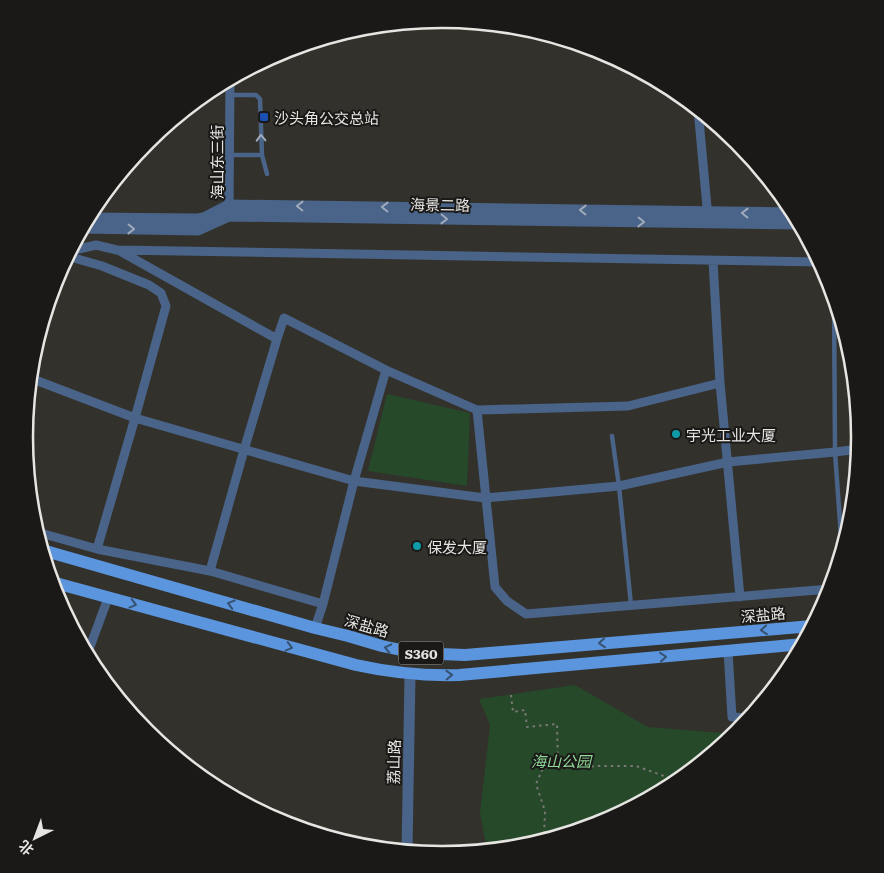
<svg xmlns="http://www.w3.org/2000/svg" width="884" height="873" viewBox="0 0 884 873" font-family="Literata,'Noto Sans SC',serif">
<rect width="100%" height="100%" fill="#33312c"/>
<path fill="#26492a" d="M387,394L470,413L467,486L368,471Z
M575,685L648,727L735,734L674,784L602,823L523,846L487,850L480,813L490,725L479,699Z"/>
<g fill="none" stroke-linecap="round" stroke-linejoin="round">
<path stroke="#7a7874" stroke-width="2" stroke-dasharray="2.5 4" stroke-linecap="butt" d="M511,695L513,712L525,710L527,727L557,724L558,768
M543,840L544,837L545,811L536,784L543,768H568L599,766H636L678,781"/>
<path stroke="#496488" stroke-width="4.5" d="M229,155H262L260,99L256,95H230
M262,155L267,174
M834,297L835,452L842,551
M612,436L619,486L631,605"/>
<path stroke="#496488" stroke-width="9" d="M698,109L708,218
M229,211L230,78
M118,250L277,339
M70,251L96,245L117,250L820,262
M67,256L102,266L149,285L161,293L166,306L135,418L97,549
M713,261L720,383L740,597
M30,378L135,418L354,481L485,498L619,486L728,462L835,452L859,449
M477,410L495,587L507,601L526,614L830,589
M37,532L97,549L210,571L323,604
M210,571L244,450L277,339L284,318L386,370L477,410L628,406L720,383
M315,628L323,604L354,481L386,370
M728,651L732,717L749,718
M87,655L108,598"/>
<path stroke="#496488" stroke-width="11" d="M87,218L198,219L206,217L229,205L794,213
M82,228L198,230L229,216L800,224
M407,851L410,675"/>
<path stroke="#5b95dd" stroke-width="12" d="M42,550L315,628L348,636L382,646L415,653L465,655L812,626
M52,582L356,665C392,673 422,676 459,675L803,644"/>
</g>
<defs><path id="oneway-chevron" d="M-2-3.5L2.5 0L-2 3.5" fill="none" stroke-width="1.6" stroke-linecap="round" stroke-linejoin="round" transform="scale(1.25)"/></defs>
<g stroke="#9fabba">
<use href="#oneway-chevron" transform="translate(261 138) rotate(-92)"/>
<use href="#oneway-chevron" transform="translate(300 206) rotate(-179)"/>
<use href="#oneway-chevron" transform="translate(385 207) rotate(-179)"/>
<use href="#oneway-chevron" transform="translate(583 210) rotate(-179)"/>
<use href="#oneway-chevron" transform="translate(745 213) rotate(-179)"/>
<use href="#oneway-chevron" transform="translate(444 219) rotate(1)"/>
<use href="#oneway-chevron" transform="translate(641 222) rotate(1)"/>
<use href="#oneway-chevron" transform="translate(131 229) rotate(1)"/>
</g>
<g stroke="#375170">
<use href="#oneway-chevron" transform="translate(133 604) rotate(15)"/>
<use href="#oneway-chevron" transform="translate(231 604) rotate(-164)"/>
<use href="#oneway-chevron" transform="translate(764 630) rotate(175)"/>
<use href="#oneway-chevron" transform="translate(602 643) rotate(175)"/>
<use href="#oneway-chevron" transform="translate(289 647) rotate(15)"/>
<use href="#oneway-chevron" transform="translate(388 648) rotate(-167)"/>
<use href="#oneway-chevron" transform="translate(663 657) rotate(-5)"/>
<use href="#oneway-chevron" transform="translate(449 675) rotate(-2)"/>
</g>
<rect fill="#1a4fb4" stroke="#1a1917" stroke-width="2" x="259" y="112" width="10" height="10" rx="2.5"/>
<g fill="#0f9aa8" stroke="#1a1917" stroke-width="2">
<circle cx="676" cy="434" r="5"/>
<circle cx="417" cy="546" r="5"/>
</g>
<g text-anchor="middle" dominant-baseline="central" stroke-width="4" stroke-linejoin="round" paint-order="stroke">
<rect fill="#1a1917" stroke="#a9a8a5" stroke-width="1" x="398.5" y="641.5" width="45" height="23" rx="4"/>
<g font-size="14" font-weight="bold" fill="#e6e5e2">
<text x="421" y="653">S360</text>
</g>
<g font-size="15" fill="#e6e5e2" stroke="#1a1917" text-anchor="start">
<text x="274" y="117">沙头角公交总站</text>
<text x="686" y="434">宇光工业大厦</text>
<text x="427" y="546">保发大厦</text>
</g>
<g font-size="15" fill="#e6e5e2" stroke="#1a1917">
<text transform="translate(216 162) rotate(-90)">海山东三街</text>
<text transform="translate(440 204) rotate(1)">海景二路</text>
<text transform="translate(763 614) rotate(-5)">深盐路</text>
<text transform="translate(367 625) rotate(16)">深盐路</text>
<text transform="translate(393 762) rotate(-89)">荔山路</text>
</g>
<g font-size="15" font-style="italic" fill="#8fd796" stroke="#1a1917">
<text x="561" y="760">海山公园</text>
</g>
</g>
<path d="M0 0H884V873H0ZM33 437a409 409 0 1 1 818 0a409 409 0 1 1-818 0Z" fill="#1a1917" fill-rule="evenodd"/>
<path fill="none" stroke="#e6e5e2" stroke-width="2.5" d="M33 437a409 409 0 1 1 818 0a409 409 0 1 1-818 0Z"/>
<g transform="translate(35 838) rotate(222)" stroke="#1a1917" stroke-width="4" paint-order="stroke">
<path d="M0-4L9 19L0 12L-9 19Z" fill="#e6e5e2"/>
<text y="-8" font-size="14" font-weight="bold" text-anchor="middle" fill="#e6e5e2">北</text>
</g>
</svg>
